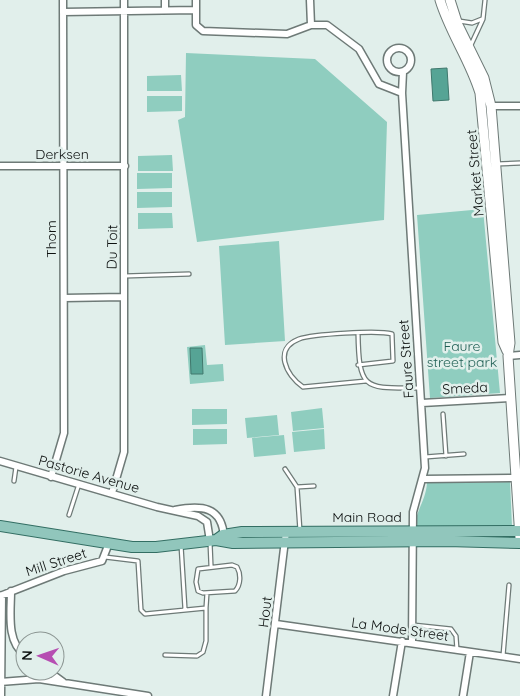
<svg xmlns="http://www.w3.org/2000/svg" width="520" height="696" viewBox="0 0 520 696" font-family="Quicksand,sans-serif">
<rect width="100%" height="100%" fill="#e1efeb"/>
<path fill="#8fcdbf" d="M186,53L315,59L387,122L384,220L197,242L178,120L185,117Z
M181,75L182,91H147V76Z
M147,96H182V111L147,112Z
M172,155L173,171H138V156Z
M137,173H172V188L137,189Z
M137,192H172V207L137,208Z
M483,209L500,393L430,398L417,215Z
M138,213H172L173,228L138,229Z
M279,241L285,341L225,345L219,246Z
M205,345L207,365L223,364L224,381L190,384L187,347Z
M322,408L324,428L293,431L291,412Z
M192,409H227V424L192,425Z
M277,415L279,435L247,438L245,418Z
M193,429H227V444L193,445Z
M324,429L325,449L294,452L292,432Z
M284,435L286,454L254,457L252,438Z
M510,482L512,526L415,530C414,513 426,501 427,483Z"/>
<path fill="#56a495" stroke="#40786d" d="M447,68L449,100L433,101L431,69Z
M190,348H202L203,374H191Z"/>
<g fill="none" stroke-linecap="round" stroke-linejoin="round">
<g stroke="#6e7a77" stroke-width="5.5">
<path id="lane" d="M459,21L472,23L482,19
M470,47L483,19L485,0
M496,164L520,163
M125,276L189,274
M358,333C359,392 365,388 420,388
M358,365L393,361L392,334C379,330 312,334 299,339C273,349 286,375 303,387L366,381
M443,414L446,456
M425,457L464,454
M285,469L297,487L300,531
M14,481L16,467
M297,487L314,486
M69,515L79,484
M210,542L211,566
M181,545L185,609
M105,557L138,561L141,610L145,614L206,608L207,593
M232,565L237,567C241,574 241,585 235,591L203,593L198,591L196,582L198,569Z
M413,625L451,629L456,636L457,650
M165,655L197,656L203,652L206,641V608
M503,656L509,585"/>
</g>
<g stroke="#6e7a77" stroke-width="9">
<path id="street" d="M165,0V10
M196,0V25L203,31L287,34L311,25H327L359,49L379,84L402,93
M310,0L311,25
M63,12L196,10
M387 60a12 12 0 1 1 24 0a12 12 0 1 1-24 0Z
M403,72L402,93L425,468L413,512L412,643
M491,106H520
M0,166H125
M64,298L124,297
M508,356L520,355
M422,403L511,398
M0,461L157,507L198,516L207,522L210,541
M51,477L64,433L63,0
M424,479L516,478
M112,493L124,452V0
M175,510C201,505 222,506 224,537
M11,591C11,612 6,642 25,655
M0,596L64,571L102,561L109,543
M276,624L520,659
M48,671L63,682
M0,682L39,679L148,696
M1,696L2,595
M266,696L286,532
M393,696L402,641
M463,696L470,652"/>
</g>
<g stroke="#6e7a77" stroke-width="11">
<path id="secondary" d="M440,0C450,33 470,60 480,93L503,342L507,351
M450,0L458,25L484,78L491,106L510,343L508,356L520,538"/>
</g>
<g stroke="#336e63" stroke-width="12">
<path id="primary" d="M0,526L132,547H156L216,540L233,543L447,541L520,543
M216,540L223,535L242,532L520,531"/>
</g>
<use href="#lane" stroke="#fff" stroke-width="3"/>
<use href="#street" stroke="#fff" stroke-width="6"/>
<use href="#secondary" stroke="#fff" stroke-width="9"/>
<use href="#primary" stroke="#91c6bc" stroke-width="10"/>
</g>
<g text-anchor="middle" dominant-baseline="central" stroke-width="5" stroke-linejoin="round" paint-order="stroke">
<g font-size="14" fill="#0d1110" stroke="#e1efeb">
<text x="62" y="154">Derksen</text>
<text transform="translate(475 173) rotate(-95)">Market Street</text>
<text transform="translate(51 239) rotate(-90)">Thom</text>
<text transform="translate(112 247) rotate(-89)">Du Toit</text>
<text transform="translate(406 359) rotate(-94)">Faure Street</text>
<text transform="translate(465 388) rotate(-3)">Smeda</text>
<text transform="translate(89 474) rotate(16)">Pastorie Avenue</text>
<text x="367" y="517">Main Road</text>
<text transform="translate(56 562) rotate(-18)">Mill Street</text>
<text transform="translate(265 612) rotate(-83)">Hout</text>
<text transform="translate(400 629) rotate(8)">La Mode Street</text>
</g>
<g font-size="14" fill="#1f5f54" stroke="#e1efeb">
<text x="462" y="346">Faure<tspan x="462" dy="16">street park</tspan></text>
</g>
</g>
<g transform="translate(40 656) rotate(272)"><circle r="24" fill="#e1efeb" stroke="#8c9693"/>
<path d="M0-4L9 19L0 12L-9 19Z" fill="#b64eb2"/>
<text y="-8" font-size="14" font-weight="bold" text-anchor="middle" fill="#0d1110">N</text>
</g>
</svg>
